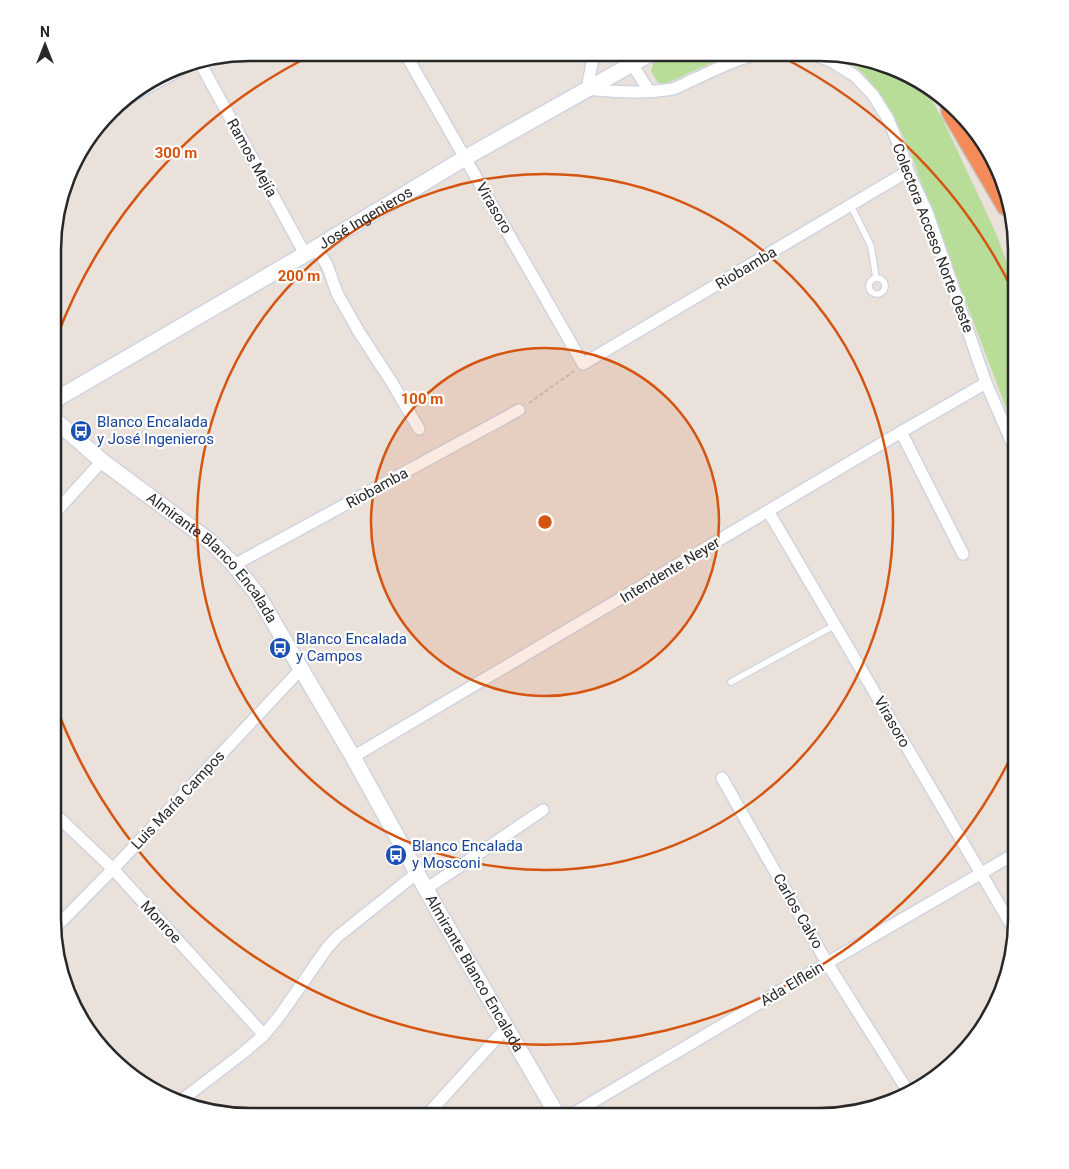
<svg xmlns="http://www.w3.org/2000/svg" width="1069" height="1169" viewBox="0 0 1069 1169" font-family="Roboto,sans-serif">
<rect width="100%" height="100%" fill="#e9e1da"/>
<path fill="#b7dd99" d="M664,54H741L709,64L667,83H658L651,71L654,61Z
M833,54H844L918,79L923,84L944,122L995,231L1016,287V434L922,186C909,145 889,97 857,68C850,62 841,59 833,54Z"/>
<g fill="none" stroke-linecap="round" stroke-linejoin="round">
<g stroke="#cfd4e0" stroke-width="8">
<path id="service" d="M851,206L871,246L876,278
M869 286a8 8 0 1 1 16 0a8 8 0 1 1-16 0Z
M731,682L835,625"/>
</g>
<g stroke="#cfd4e0" stroke-width="14">
<path id="minor" d="M405,53L583,364L908,171
M596,53L593,58L587,89C615,92 645,94 672,89C680,87 689,81 697,78C717,69 737,58 758,54
M624,54L632,64L649,91
M812,54L831,61L855,76L873,95L888,119L902,153L908,171L927,212L986,383L1016,452
M199,61L305,254
M119,103L194,62
M314,249L322,257L327,265L337,293L359,332L391,381L419,429
M901,432L963,554
M768,511L1016,933
M55,513L102,461
M234,565L519,410
M353,757L901,432L986,383
M722,778L827,963L909,1093
M53,812L113,869L264,1035
M426,889L543,810
M53,930L113,869L301,669
M183,1099L243,1053L264,1035L281,1014L327,948L337,937L417,873
M426,1116L506,1028
M569,1116L827,963L1016,853"/>
</g>
<g stroke="#cfd4e0" stroke-width="18">
<g id="tertiary">
<path id="s1" d="M55,400L314,249L465,158L650,54"/>
<path id="s2" d="M55,420L102,461L211,542L234,565L257,594L353,757L437,909L558,1116"/>
</g>
</g>
<g stroke="#c3c3c3" stroke-width="24">
<path id="motorway" d="M952,111L1007,205"/>
</g>
<path stroke="#c3c3c3" stroke-width="2" stroke-dasharray="4 2.5" stroke-linecap="butt" d="M860,65L861,60
M529,403L574,371"/>
<use href="#service" stroke="#fff" stroke-width="5.5"/>
<use href="#minor" stroke="#fff" stroke-width="11"/>
<use href="#tertiary" stroke="#fff" stroke-width="15"/>
<use href="#motorway" stroke="#f48c5a" stroke-width="21"/>
</g>
<circle cx="545" cy="522" r="174" fill="#d5540f" fill-opacity=".12"/>
<g fill="none" stroke="#d5540f" stroke-width="2.5">
<circle cx="545" cy="522" r="174"/>
<circle cx="545" cy="522" r="348"/>
<path d="M1014 751A522 522 0 0 1 54 701M56 339A522 522 0 0 1 316 53M778 55A522 522 0 0 1 1014 293"/>
</g>
<defs>
<g id="bus-disc" transform="scale(1.125)"><circle r="9.5" fill="#1a4fb4" stroke="#fff"/><path d="M-5-6H5V4H4V6H2V4H-2V6H-4V4H-5ZM-3.5-4V0h7V-4ZM-3.5 1.2v1.5H-2V1.2ZM2 1.2v1.5H3.5V1.2Z" fill="#fff"/></g>
</defs>
<g fill-rule="evenodd">
<use href="#bus-disc" x="81" y="431"/>
<use href="#bus-disc" x="280" y="648"/>
<use href="#bus-disc" x="396" y="855"/>
</g>
<g text-anchor="middle" dominant-baseline="central" stroke-width="4.5" stroke-linejoin="round" paint-order="stroke">
<g font-size="15" fill="#282828" stroke="#fff">
<text transform="translate(252 158) rotate(61)">Ramos Mejía</text>
<text transform="translate(494 208) rotate(60)">Virasoro</text>
<text stroke="none"><textPath href="#s1" startOffset="360">José Ingenieros</textPath></text>
<text transform="translate(933 238) rotate(69)">Colectora Acceso Norte Oeste</text>
<text transform="translate(746 268) rotate(-31)">Riobamba</text>
<text transform="translate(377 488) rotate(-29)">Riobamba</text>
<text stroke="none"><textPath href="#s2" startOffset="210">Almirante Blanco Encalada</textPath></text>
<text transform="translate(670 570) rotate(-31)">Intendente Neyer</text>
<text transform="translate(892 722) rotate(60)">Virasoro</text>
<text transform="translate(178 800) rotate(-47)">Luis María Campos</text>
<text transform="translate(798 911) rotate(60)">Carlos Calvo</text>
<text transform="translate(161 922) rotate(47)">Monroe</text>
<text stroke="none"><textPath href="#s2" startOffset="705">Almirante Blanco Encalada</textPath></text>
<text transform="translate(792 984) rotate(-31)">Ada Elflein</text>
</g>
<g font-size="15" fill="#164399" stroke="#fff" text-anchor="start">
<text x="97" y="422">Blanco Encalada<tspan x="97" dy="17">y José Ingenieros</tspan></text>
<text x="296" y="639">Blanco Encalada<tspan x="296" dy="17">y Campos</tspan></text>
<text x="412" y="846">Blanco Encalada<tspan x="412" dy="17">y Mosconi</tspan></text>
</g>
</g>
<path d="M0 0H1069V1169H0ZM250 61H819A189 189 0 0 1 1008 250V919A189 189 0 0 1 819 1108H250A189 189 0 0 1 61 919V250A189 189 0 0 1 250 61Z" fill="#fff" fill-rule="evenodd"/>
<path fill="none" stroke="#282828" stroke-width="2.5" d="M250 61H819A189 189 0 0 1 1008 250V919A189 189 0 0 1 819 1108H250A189 189 0 0 1 61 919V250A189 189 0 0 1 250 61Z"/>
<circle cx="545" cy="522" r="8" fill="#d5540f" stroke="#fff" stroke-width="2.5"/>
<g font-size="15" text-anchor="middle" font-weight="bold" fill="#d5540f" stroke="#fff" stroke-width="4.5" stroke-linejoin="round" paint-order="stroke">
<text x="176" y="158">300 m</text>
<text x="299" y="281">200 m</text>
<text x="422" y="404">100 m</text>
</g>
<g transform="translate(45 45)" stroke="#ffffff" stroke-width="4" paint-order="stroke">
<path d="M0-4L9 19L0 12L-9 19Z" fill="#282828"/>
<text y="-8" font-size="14" font-weight="bold" text-anchor="middle" fill="#282828">N</text>
</g>
</svg>
